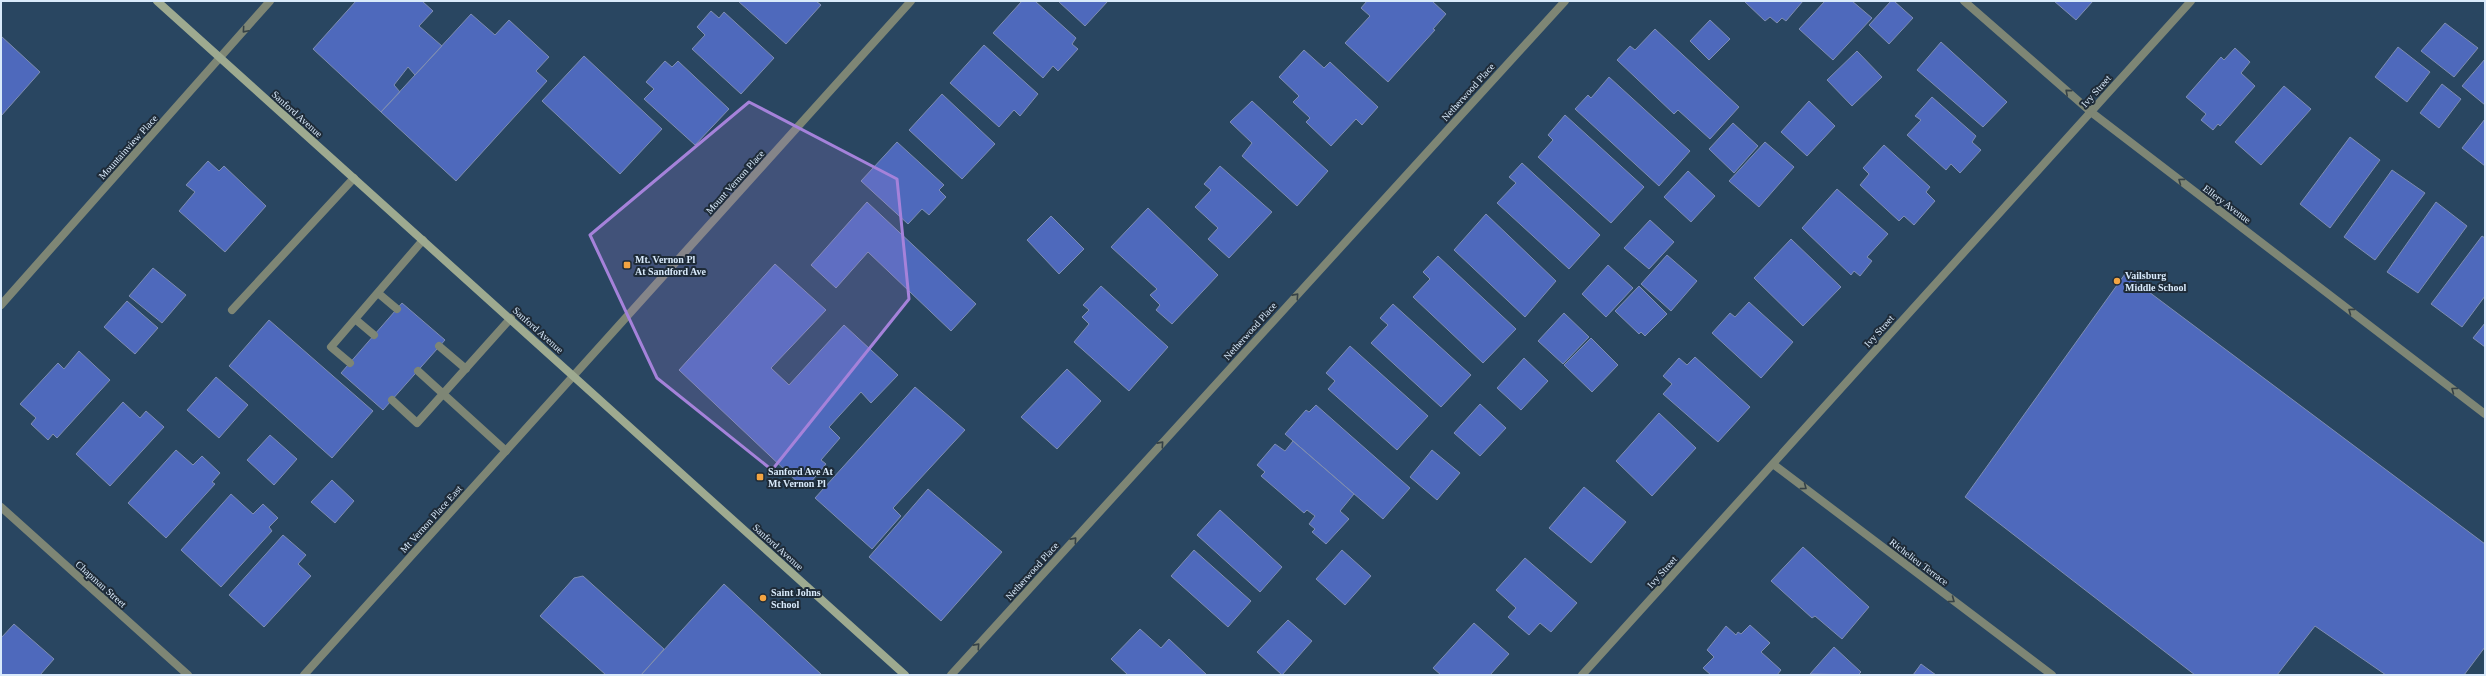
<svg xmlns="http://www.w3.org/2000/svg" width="2486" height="676" viewBox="0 0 2486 676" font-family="'Times New Roman',serif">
<rect width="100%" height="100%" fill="#294661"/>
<path fill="#4e69bc" stroke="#7e8db2" d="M356,1H422L433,11L419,26L442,46L415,75L408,67L394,85L400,92L381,112L313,49Z
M738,1H816L821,5L786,44Z
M1022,1H1035L1076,38L1072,44L1078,49L1058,71L1053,66L1043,78L993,33Z
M1058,1H1108L1085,26Z
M1367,1H1432L1446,14L1433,29L1435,30L1388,82L1345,43L1370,16L1361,8Z
M1744,1H1803L1786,21L1782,18L1777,23L1770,17L1765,21Z
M1825,1H1852L1872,18L1833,60L1799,29Z
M1891,1H1894L1913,18L1889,44L1869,25Z
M2054,1H2093L2076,20Z
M711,11L719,18L724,12L774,58L741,94L692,49L705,35L697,27Z
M471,14L495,35L509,20L549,57L536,71L547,81L456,181L381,112Z
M1710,20L1730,39L1709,60L1690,41Z
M2445,23L2478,48L2454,77L2421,51Z
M1655,29L1739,107L1710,139L1678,110L1674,114L1617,60L1630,46L1635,50Z
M1,36L40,72L1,116Z
M1941,42L2007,102L1983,127L1917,70Z
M984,45L1038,94L1020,116L1014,110L999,127L950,83Z
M2398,47L2430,72L2407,102L2375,77Z
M2235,48L2250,62L2241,73L2255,86L2220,126L2218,124L2213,130L2201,120L2206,114L2186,97L2221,57L2224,60Z
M1304,50L1324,68L1330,62L1378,107L1362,125L1356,119L1331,146L1306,122L1310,118L1293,102L1299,96L1279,77Z
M1857,51L1882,77L1852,106L1827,80Z
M584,56L662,129L620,174L542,101Z
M2485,59V105L2462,86Z
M665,61L672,67L678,61L729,109L695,145L644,99L654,89L646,82Z
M1609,77L1690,151L1659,186L1575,109L1588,95L1591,98Z
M2442,84L2461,99L2439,128L2420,113Z
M2284,86L2311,109L2261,165L2235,142Z
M942,94L995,144L962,179L909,130Z
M1932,97L1976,136L1972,142L1981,150L1960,173L1951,164L1946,170L1907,135L1921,120L1915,116Z
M1252,101L1328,171L1297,206L1242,156L1252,143L1230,122Z
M1809,101L1835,126L1807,156L1781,132Z
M1565,115L1644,187L1611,223L1538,157L1553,140L1548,135Z
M2485,119V166L2462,148Z
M1733,123L1758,146L1734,173L1709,149Z
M2350,137L2380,160L2330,228L2300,204Z
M897,142L944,185L939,190L946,197L929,215L922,209L908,224L861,181Z
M1765,142L1794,167L1759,207L1729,181Z
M1884,145L1930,187L1926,192L1935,201L1914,225L1904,216L1899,221L1860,185L1869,174L1863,168Z
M208,161L219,171L224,166L266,206L225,252L179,211L195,192L186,185Z
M1522,163L1600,235L1569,269L1497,203L1516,183L1509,177Z
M1220,166L1272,212L1229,258L1208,239L1218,228L1195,207L1211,190L1204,184Z
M2392,170L2425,193L2375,260L2344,237Z
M1688,171L1715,196L1691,222L1664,197Z
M1837,189L1888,234L1867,257L1872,261L1860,276L1854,271L1851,275L1802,228Z
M867,202L976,304L951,331L868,252L836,288L811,265Z
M2436,202L2467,226L2418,293L2387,272Z
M1148,208L1218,275L1172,324L1156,310L1160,305L1150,295L1157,289L1111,247Z
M1486,214L1556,281L1525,317L1454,250Z
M1051,216L1084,249L1059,274L1027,240Z
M1650,220L1674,242L1649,269L1624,248Z
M2482,236L2485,238V296L2462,327L2431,304Z
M1791,239L1841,287L1803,326L1754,278Z
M1667,255L1697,281L1671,311L1641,284Z
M1438,256L1516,329L1483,363L1413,297L1430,279L1423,272Z
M775,264L826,310L771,368L789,385L844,325L898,375L871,403L861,392L829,427L840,438L821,460L826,464L805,489L679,370Z
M1608,265L1633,288L1606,317L1582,294Z
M153,268L186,295L162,323L129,296Z
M2125,274L2485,544V647L2464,675H2386L2315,626L2277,675H2195L1965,497Z
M1101,286L1168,347L1129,391L1074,342L1089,324L1082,317L1089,310L1083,305Z
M1639,286L1667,314L1645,336L1641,332L1639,334L1615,311Z
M127,301L158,328L135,354L104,327Z
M1749,302L1793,342L1761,378L1712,333L1730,313L1735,317Z
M402,303L445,340L383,410L341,373Z
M1393,304L1471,375L1441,407L1371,343L1388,325L1380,318Z
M1564,313L1589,337L1563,364L1538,341Z
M269,320L373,411L332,458L229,366Z
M2485,323V347L2473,338Z
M1591,338L1618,365L1592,392L1564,365Z
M1350,346L1428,416L1397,450L1328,389L1335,381L1326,373Z
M79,351L110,380L57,438L53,434L48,440L31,424L36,418L20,404L58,363L64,369Z
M1695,357L1750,407L1718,442L1663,394L1672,384L1663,376L1679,358L1687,365Z
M1524,358L1548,381L1521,410L1497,388Z
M1067,369L1101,401L1057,449L1021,417Z
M216,377L248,405L219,438L187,410Z
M915,387L965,430L893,508L901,516L872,549L815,498Z
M123,402L140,418L146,411L164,427L110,486L76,454Z
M1480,404L1506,428L1480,456L1454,433Z
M1316,405L1410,488L1383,519L1285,434L1306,410L1309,412Z
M1659,413L1696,448L1652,496L1616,461Z
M270,435L297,459L274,485L247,460Z
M1293,441L1354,494L1340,511L1349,519L1326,544L1312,532L1315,529L1309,524L1315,516L1307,510L1304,513L1261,476L1265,472L1257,465L1275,444L1285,451Z
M176,450L193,465L202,456L220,473L212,482L215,484L166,538L128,503Z
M1432,450L1460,473L1437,500L1410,477Z
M332,480L354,501L335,523L311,502Z
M1584,487L1626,522L1591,563L1549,528Z
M928,489L1002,552L941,621L869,557Z
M231,494L253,514L263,504L278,518L269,527L272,531L221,587L181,550Z
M1220,510L1282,567L1260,592L1197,535Z
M283,535L306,555L298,564L311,576L264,627L229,595Z
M1803,547L1869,607L1842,639L1815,616L1812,618L1771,581Z
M1194,550L1251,601L1228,627L1171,576Z
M1342,550L1371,576L1345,605L1316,579Z
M1525,558L1577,603L1551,632L1540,623L1529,635L1508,617L1516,608L1496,590Z
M583,576L664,649L641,675H606L540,616L574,578Z
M724,584L822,675H641Z
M1288,620L1312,641L1282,675L1257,652Z
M1474,623L1509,654L1490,675H1441L1433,668Z
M14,624L54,659L40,675H1V638Z
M1750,625L1770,643L1761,652L1781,670L1777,675H1711L1703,668L1714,657L1707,650L1726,626L1736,635L1738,632L1741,634Z
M1140,629L1161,648L1169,639L1207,675H1128L1111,659Z
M1834,647L1861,672L1858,675L1810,674Z
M1921,664L1936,675H1913Z"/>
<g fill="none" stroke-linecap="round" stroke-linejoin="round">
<path stroke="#7e8675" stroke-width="8" d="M378,293L397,309
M232,310L354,178
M355,319L374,335
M439,346L466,369
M350,363L331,347L423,240
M418,371L506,451
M392,400L417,423L511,318"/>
<path stroke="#7e8675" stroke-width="8" d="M1964,1L2091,112L2485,414
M1,305L270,1
M1773,464L2052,675
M1,507L188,675
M951,675L1565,1
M1582,675L2191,1"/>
<path stroke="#7e8675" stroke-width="8" d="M304,675L911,1"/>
<path stroke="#9eaa90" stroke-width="8" d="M157,1L905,675"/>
</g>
<defs><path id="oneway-chevron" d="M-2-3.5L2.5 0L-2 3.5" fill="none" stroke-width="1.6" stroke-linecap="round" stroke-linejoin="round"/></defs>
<g stroke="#364247">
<use href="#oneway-chevron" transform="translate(245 30) rotate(131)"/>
<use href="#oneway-chevron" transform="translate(2068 92) rotate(-139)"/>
<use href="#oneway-chevron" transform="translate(2181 181) rotate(-143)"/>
<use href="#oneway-chevron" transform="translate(1296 296) rotate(-48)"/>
<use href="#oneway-chevron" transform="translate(2351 311) rotate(-143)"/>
<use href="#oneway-chevron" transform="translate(2454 390) rotate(-143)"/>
<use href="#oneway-chevron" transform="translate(1161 444) rotate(-48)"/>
<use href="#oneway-chevron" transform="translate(1804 487) rotate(37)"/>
<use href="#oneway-chevron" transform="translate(1074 540) rotate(-48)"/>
<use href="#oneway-chevron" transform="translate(1952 600) rotate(37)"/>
<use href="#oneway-chevron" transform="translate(977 646) rotate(-48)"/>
</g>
<path fill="#a582da" fill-opacity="0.2" stroke="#a582da" stroke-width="3" stroke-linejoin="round" d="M749,102L897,179L909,299L772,470L657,378L590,235Z"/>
<g fill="#f3a442" stroke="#1e2b38" stroke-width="1.5">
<rect x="623" y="261" width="8" height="8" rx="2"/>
<circle cx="2117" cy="281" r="4"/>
<rect x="756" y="473" width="8" height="8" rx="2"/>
<circle cx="763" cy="598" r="4"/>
</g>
<g text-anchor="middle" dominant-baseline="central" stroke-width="4" stroke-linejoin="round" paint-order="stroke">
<g font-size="10" fill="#d9eafb" stroke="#1e2b38">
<text transform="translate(2096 91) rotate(-48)">Ivy Street</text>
<text transform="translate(1468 92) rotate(-48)">Netherwood Place</text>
<text transform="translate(297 114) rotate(42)">Sanford Avenue</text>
<text transform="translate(128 147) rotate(-48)">Mountainview Place</text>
<text transform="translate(735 182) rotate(-48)">Mount Vernon Place</text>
<text transform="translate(2227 204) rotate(37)">Ellery Avenue</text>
<text transform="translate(538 330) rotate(42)">Sanford Avenue</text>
<text transform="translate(1250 331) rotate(-48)">Netherwood Place</text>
<text transform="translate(1879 331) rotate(-48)">Ivy Street</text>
<text transform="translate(431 519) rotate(-48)">Mt Vernon Place East</text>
<text transform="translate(778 547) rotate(42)">Sanford Avenue</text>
<text transform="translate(1919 562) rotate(37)">Richelieu Terrace</text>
<text transform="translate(1032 571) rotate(-48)">Netherwood Place</text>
<text transform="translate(1662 572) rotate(-48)">Ivy Street</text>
<text transform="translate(101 584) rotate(42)">Chapman Street</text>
</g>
<g font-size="10" font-weight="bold" fill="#d9eafb" stroke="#1e2b38" text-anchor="start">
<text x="635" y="259">Mt. Vernon Pl<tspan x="635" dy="12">At Sandford Ave</tspan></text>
<text x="2125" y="275">Vailsburg<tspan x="2125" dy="12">Middle School</tspan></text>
<text x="768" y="471">Sanford Ave At<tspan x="768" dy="12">Mt Vernon Pl</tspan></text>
<text x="771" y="592">Saint Johns<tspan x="771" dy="12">School</tspan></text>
</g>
</g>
<rect width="2486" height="676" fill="none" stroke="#d9eafb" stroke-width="4"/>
</svg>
